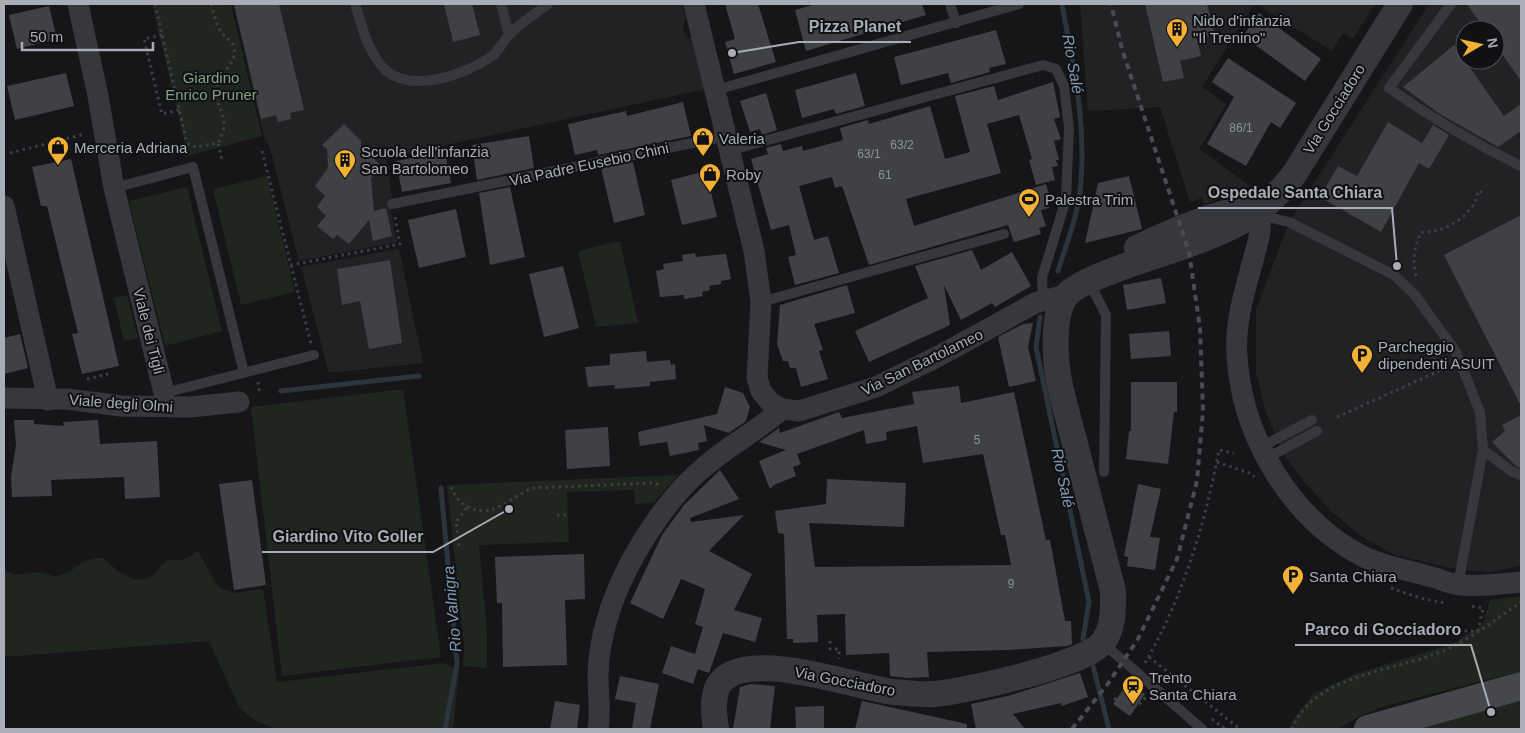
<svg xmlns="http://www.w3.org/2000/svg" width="1525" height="733" viewBox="0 0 1525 733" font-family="Helvetica,sans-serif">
<rect width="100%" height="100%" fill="#161618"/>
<path fill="#222225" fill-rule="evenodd" d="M233,4H682L686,20L683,27L686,37L693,38L706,89L386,158L392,197L389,203L397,242L299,261L270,148L265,140Z
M1080,4H1254L1202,87L1227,104L1199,149L1250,186L1204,205L1202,198L1190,202L1160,107L1088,111Z
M1256,4H1375L1353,39L1343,33L1332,51Z
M1429,4H1521V566L1489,572L1461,570L1397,556L1362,537L1331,511L1305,483L1284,455L1265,410L1256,372V310L1289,222ZM1465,30H1495V60H1465Z
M399,249L423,363L329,373L301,267Z"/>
<path fill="#1e261f" d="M152,4H231L262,136L188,156Z
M267,176L295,292L241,305L213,189Z
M187,187L222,331L165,346L129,201Z
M620,241L638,323L596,327L578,251Z
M127,295L138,338L124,341L114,298Z
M403,389L441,657L282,676L251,407Z
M678,475L654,503L635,504L634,490L567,492L569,542L479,545L487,631V668L463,666L464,645L447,485Z
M198,551L218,587L234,593L263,589L277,682L444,663L459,671L453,729H275L251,718L239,707L209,641L4,657V570C20,579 27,571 42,573C49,574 54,578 61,575C81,568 78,558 103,558C115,568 131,585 148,578C156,575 159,567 165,562C171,558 174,561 180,560C186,559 193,554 198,551Z
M1521,596V671L1385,706L1362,715L1338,729H1289L1292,721L1313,694L1352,675L1452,644L1483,624L1490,600Z
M1521,696V729H1398Z"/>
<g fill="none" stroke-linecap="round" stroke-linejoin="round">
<path stroke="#2c353c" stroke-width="5" d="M1058,271C1067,242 1079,213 1081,182C1086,118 1073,66 1062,4
M1040,317L1036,347L1089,602L1083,639
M281,391L419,376
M441,488L457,664L445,729
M1093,666L1109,729"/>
</g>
<path fill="#404145" d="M234,4H279L304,110L290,113L291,119L278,122L276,115L261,119Z
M444,4H472L480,35L453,42Z
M725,4H758L776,62L734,74L725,42L735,39Z
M816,4H922L926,15L806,51L795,10Z
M1145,4H1207L1215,35L1197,39L1201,56L1180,61L1184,78L1163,82Z
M1467,4H1521V81L1495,44V30H1485Z
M49,6L57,39L17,49L9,15Z
M1259,13L1321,59L1305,81L1243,36Z
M996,30L1006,64L989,68L990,72L951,83L948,73L901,85L894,57Z
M1454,45L1504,116L1521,104V131L1498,147L1440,114L1403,87Z
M1228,58L1296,103L1280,128L1271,122L1246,166L1207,144L1234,97L1212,82Z
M66,73L74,106L15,120L7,86Z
M856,73L865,106L836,114L834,109L802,118L795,90Z
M1053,82L1060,117L1054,119L1061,139L1054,141L1059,160H1056L1058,166L1052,167L1055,180L1036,185L1029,160L1032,159L1019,115L987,124L1001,173L906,199L914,226L1046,184L1051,201L1048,203L1049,208L1041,210L1046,226L1039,228L1041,234L1014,242L1008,225L869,265L842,186L835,188L832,177L799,186L814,240L828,236L839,273L795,285L788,257L796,255L789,225L771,230L751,159L768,154L766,148L781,144L783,151L802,146L803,151L843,140L840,128L868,120L869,124L930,106L945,159L970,152L955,96L994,86L998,100Z
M766,93L777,130L762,135L760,129L750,132L740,101Z
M683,102L691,136L598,155L597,150L575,155L568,124L626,111L627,116Z
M1388,122L1422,143L1433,125L1449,135L1429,169L1419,163L1381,232L1320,197L1338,166L1357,176Z
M344,124L361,141V148L382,166L371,178L374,211L386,208L392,236L373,241L369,220L349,244L337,235L333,239L317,226L326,216L317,207L325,196L315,186L328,168L327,149L322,145Z
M529,136L534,168L477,180L472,145Z
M445,152L451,183L402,192L396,161Z
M71,159L119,366L82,374L72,334L78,333L47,206H41L32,167Z
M633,162L645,215L614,223L601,168Z
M706,171L717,217L682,225L671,180Z
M1129,176L1142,229L1085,243L1098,183Z
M510,187L525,257L490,265L479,193Z
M456,209L466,257L419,268L408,220Z
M1521,215V406L1444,255Z
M972,250L981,270L1012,252L1031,286L995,307L992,303L961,320L944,285L950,325L869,362L855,331L928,298L915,266Z
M695,253L696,257L726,254L731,279L721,281V284L709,286L710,290L702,292L703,296L684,299V295L660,297L656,271L664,269L663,264L683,261L682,255Z
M390,260L402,343L369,349L360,301L342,305L337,269Z
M563,266L579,328L544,337L529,274Z
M1161,278L1166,303L1127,310L1123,285Z
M847,285L855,313L814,324L823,350L819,351L828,379L801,387L796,368H790L788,361H783L777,344L780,305Z
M1033,323L1028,347L1036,381L1009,387L998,337L1023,324Z
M1169,331L1171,356L1131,359L1129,334Z
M20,334L28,368L4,374V338Z
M646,351L647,362L670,360L671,365L675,364L676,379L650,382V386L615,389L614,385L588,387L585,367L610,365V354Z
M1131,382H1177V412H1174L1168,464L1126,459L1129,431H1131Z
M959,386L961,403L1014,392L1046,540H1050L1065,621H1071L1072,644L1067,646L1008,650L927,652L929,677L908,678L890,676L889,653L846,655L845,614L817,615L818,642L793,643V639H787L784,534L778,533L775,511L826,504L827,479L906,483L904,527L809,523L815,567L1011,565L1005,535H1001L983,454L923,463L917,426L886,432L887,440L866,444L864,430L797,454L801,464L793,467L796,476L774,485L770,489L759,461L786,450L759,442L779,428L780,433L839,412L842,418L914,404L912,392Z
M725,387L743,393L750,407L746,421L729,433L704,425L707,441L698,443L699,450L670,456L667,442L640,446L638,432L717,414Z
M1521,415V468L1516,466L1492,442L1505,431L1502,425Z
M14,420H34V424L64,426L63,422L98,420L100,444L157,441L160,497L125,499L124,477L51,480L52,496L12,497L11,477L16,445Z
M608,427L610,466L567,469L565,430Z
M720,470L739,499L690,518L691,522L744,515L709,551L752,574L734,610L762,618L755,642L723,633L709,673L698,669L693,684L662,673L671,646L695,654L703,627L695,624L705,589L681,579L663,619L630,603L662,535L684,505Z
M252,480L266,585L234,590L219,484Z
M1138,484L1161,489L1150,537L1160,538L1155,570L1127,566L1128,557L1124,556Z
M584,554L585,599L565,600L567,665L503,667L502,603H497L495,557Z
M1080,673L1088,697L1062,706L1061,703L1013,714L1025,729H976L971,704L1008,696Z
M620,676L659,684L650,729H632L636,703L615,699Z
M1128,682L1145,694L1130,716L1113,704Z
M750,684L775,686L770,729H733L740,687Z
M555,701L580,705L577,729H550Z
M862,701L967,724V729H855Z
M824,706V729H796L795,707Z"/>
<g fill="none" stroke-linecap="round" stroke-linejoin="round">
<path stroke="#3d3f44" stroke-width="3" stroke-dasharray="2.5 4" stroke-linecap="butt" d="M155,4L186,139L189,145L196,147L218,143L222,160
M211,4C214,13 216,26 222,33C227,39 232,40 234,48C237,65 219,72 217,86C212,109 234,115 218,143
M162,35L144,39L162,114L179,110
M262,151L291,265L400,244L395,217
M10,153L85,134
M291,265L311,344
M1416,276C1412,259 1414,248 1421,232C1443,234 1476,215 1478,191L1482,192
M87,379L112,373
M258,382L260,395
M1337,417L1439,371L1433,357L1436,355L1441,365L1446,362
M1217,462L1252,474L1254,477
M451,487C457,505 476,516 496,508C510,503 519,492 534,488L651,483L660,485
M557,515H568
M459,546L456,522L467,507
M1391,588L1420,598L1445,603
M1458,631H1478L1483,608L1471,606
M830,641V649H839V659
M1149,657L1240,729
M1145,663C1183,597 1205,524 1219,450L1234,453
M1114,698L1129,708L1132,704L1137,707L1146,697
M1124,705L1135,689L1136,690
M1212,719L1225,729
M1292,729C1314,671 1407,671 1454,646C1477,634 1499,617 1521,602"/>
<path stroke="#37383d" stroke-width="10" d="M355,4C361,24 367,47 380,64C405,97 465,75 492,56C499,51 503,41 509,35C520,23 535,14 548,4
M501,4L509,35
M950,4L956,23
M1451,4L1389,88C1430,117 1475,144 1521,166
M716,90L1019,4
M731,150L1043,65L1056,69L1064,86L1069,128L1066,199L1042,278L1043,300
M114,188L193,167L244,373
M392,204L727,136
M1259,215L1289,222L1394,275L1415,295L1456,352L1480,412L1483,450L1458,585
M1089,282L1106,315L1104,472
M761,302L1004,234
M164,393L314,355
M1261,447L1312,420
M1483,450L1511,471L1521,475
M1267,458L1317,431
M1103,643L1202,729"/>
<path stroke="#37383d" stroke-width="21" d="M78,4L98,96L114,188L164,393
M694,4L754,251L761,302L757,378L761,391L770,402L782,409L799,411L876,387L939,356L1035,303L1066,295
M4,206L48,400
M1260,207C1259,217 1262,227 1259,237C1250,277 1234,314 1237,356C1242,438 1292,521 1366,558C1387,567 1407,570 1428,576C1439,578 1450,585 1461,585C1481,587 1501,584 1521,582
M4,398L67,399L121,406L190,407L239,402
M598,729C601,712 598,694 598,676C598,657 603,632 609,613C624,565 664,500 703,468C728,446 757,431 782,409"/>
<path stroke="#37383d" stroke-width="26" d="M1137,248C1172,231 1207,216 1245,208
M716,729C714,715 712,702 717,688C737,643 857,688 893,692C907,693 922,695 935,694C966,691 1086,665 1103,642C1114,627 1113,609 1113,591C1100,542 1088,493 1075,444C1068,415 1057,385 1056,355C1055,337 1055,311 1066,296C1078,279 1153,257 1176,249C1226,232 1263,217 1295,173L1400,4"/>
<path stroke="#45474d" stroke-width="28" d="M1368,729L1521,686"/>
<path stroke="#4a4c52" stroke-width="4" stroke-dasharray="6 5" stroke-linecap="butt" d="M1072,729L1107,685L1138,639L1177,559L1197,481L1203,411L1200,328L1189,252L1122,49L1111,4"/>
</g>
<defs>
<g id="building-pin" transform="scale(1.125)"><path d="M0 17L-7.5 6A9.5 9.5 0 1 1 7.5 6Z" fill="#f2b134" stroke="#111113"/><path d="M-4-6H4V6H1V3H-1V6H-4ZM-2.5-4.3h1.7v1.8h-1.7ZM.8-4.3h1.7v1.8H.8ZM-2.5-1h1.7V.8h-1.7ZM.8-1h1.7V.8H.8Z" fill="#111"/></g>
<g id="shop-pin" transform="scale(1.125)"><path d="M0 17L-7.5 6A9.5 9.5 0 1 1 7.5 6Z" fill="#f2b134" stroke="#111113"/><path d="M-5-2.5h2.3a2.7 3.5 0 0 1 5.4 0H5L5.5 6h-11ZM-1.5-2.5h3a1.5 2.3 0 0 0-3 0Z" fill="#111"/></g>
<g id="stadium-pin" transform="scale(1.125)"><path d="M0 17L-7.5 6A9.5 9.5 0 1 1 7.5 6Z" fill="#f2b134" stroke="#111113"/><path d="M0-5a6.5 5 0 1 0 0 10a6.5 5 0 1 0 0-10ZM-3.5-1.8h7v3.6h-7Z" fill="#111"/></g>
<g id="parking-pin" transform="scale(1.125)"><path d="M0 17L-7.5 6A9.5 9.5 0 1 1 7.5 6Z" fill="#f2b134" stroke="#111113"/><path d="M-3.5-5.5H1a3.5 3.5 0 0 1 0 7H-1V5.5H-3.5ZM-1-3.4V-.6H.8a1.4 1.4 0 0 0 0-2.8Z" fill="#111"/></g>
<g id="station-pin" transform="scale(1.125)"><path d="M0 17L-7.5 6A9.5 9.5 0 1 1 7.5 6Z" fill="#f2b134" stroke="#111113"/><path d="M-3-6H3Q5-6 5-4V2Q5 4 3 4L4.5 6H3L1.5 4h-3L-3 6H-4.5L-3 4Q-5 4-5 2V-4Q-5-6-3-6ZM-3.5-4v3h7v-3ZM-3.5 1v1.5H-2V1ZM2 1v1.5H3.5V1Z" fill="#111"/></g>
</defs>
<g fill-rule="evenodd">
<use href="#building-pin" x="1177" y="29"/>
<use href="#shop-pin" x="703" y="138"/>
<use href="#shop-pin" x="58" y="147"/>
<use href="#building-pin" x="345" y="160"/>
<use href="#shop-pin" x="710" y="174"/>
<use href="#stadium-pin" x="1029" y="199"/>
<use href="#parking-pin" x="1362" y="355"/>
<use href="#parking-pin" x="1293" y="576"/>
<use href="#station-pin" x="1133" y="686"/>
</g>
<g text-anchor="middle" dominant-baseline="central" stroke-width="4" stroke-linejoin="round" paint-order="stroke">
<g font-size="12" fill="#8e929b">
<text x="1241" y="128">86/1</text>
<text x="902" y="145">63/2</text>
<text x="869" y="154">63/1</text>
<text x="885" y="175">61</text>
<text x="977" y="440">5</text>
<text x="1011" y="584">9</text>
</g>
<g font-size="15" fill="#a8adb8" stroke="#111113" text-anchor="start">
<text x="1193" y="20">Nido d'infanzia<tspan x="1193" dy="17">"Il Trenino"</tspan></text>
<text x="719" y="138">Valeria</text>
<text x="74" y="147">Merceria Adriana</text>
<text x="361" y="151">Scuola dell'infanzia<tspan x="361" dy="17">San Bartolomeo</tspan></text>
<text x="726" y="174">Roby</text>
<text x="1045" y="199">Palestra Trim</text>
<text x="1378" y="346">Parcheggio<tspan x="1378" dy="17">dipendenti ASUIT</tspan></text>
<text x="1309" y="576">Santa Chiara</text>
<text x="1149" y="677">Trento<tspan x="1149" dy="17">Santa Chiara</tspan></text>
</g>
<g font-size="15" fill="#7fa381" stroke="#111113">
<text x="211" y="77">Giardino<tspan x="211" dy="17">Enrico Pruner</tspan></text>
</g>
<g font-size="15" fill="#a8adb8" stroke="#111113">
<text transform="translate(1334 109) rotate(-58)">Via Gocciadoro</text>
<text transform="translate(589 164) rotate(-12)">Via Padre Eusebio Chini</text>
<text transform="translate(149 331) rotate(76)">Viale dei Tigli</text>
<text transform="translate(922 362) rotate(-26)">Via San Bartolameo</text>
<text transform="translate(121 403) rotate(4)">Viale degli Olmi</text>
<text transform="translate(845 681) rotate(11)">Via Gocciadoro</text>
</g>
<g font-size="16" font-style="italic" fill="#7f9bb3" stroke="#111113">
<text transform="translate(1073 64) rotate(80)">Rio Salé</text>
<text transform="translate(1063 478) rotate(78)">Rio Salé</text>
<text transform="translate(452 609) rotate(-95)">Rio Valnigra</text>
</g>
</g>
<path fill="none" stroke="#a8adb8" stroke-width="2" d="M732 53L799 42H911M1397 266L1392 208H1198M509 509L433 552H262M1491 712L1471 645H1295"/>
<g fill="#a8adb8" stroke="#111113" stroke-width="2">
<circle cx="732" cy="53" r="5"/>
<circle cx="1397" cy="266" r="5"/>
<circle cx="509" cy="509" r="5"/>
<circle cx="1491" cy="712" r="5"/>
</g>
<g font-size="16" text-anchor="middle" font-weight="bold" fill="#a8adb8" stroke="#111113" stroke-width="4" stroke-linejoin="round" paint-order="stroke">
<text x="855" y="32">Pizza Planet</text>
<text x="1295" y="198">Ospedale Santa Chiara</text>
<text x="348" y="542">Giardino Vito Goller</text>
<text x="1383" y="635">Parco di Gocciadoro</text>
</g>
<rect width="1525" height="733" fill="none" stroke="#a8adb8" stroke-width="10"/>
<g transform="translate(1480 45) rotate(81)"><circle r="24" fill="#111113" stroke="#4d4f55"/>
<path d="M0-4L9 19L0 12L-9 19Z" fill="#f2b134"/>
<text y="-8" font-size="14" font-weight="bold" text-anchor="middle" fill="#a8adb8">N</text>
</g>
<path d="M22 42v8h131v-8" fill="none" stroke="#a8adb8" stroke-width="2.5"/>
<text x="30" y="42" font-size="15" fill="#a8adb8" stroke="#111113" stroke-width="4" paint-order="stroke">50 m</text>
</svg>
